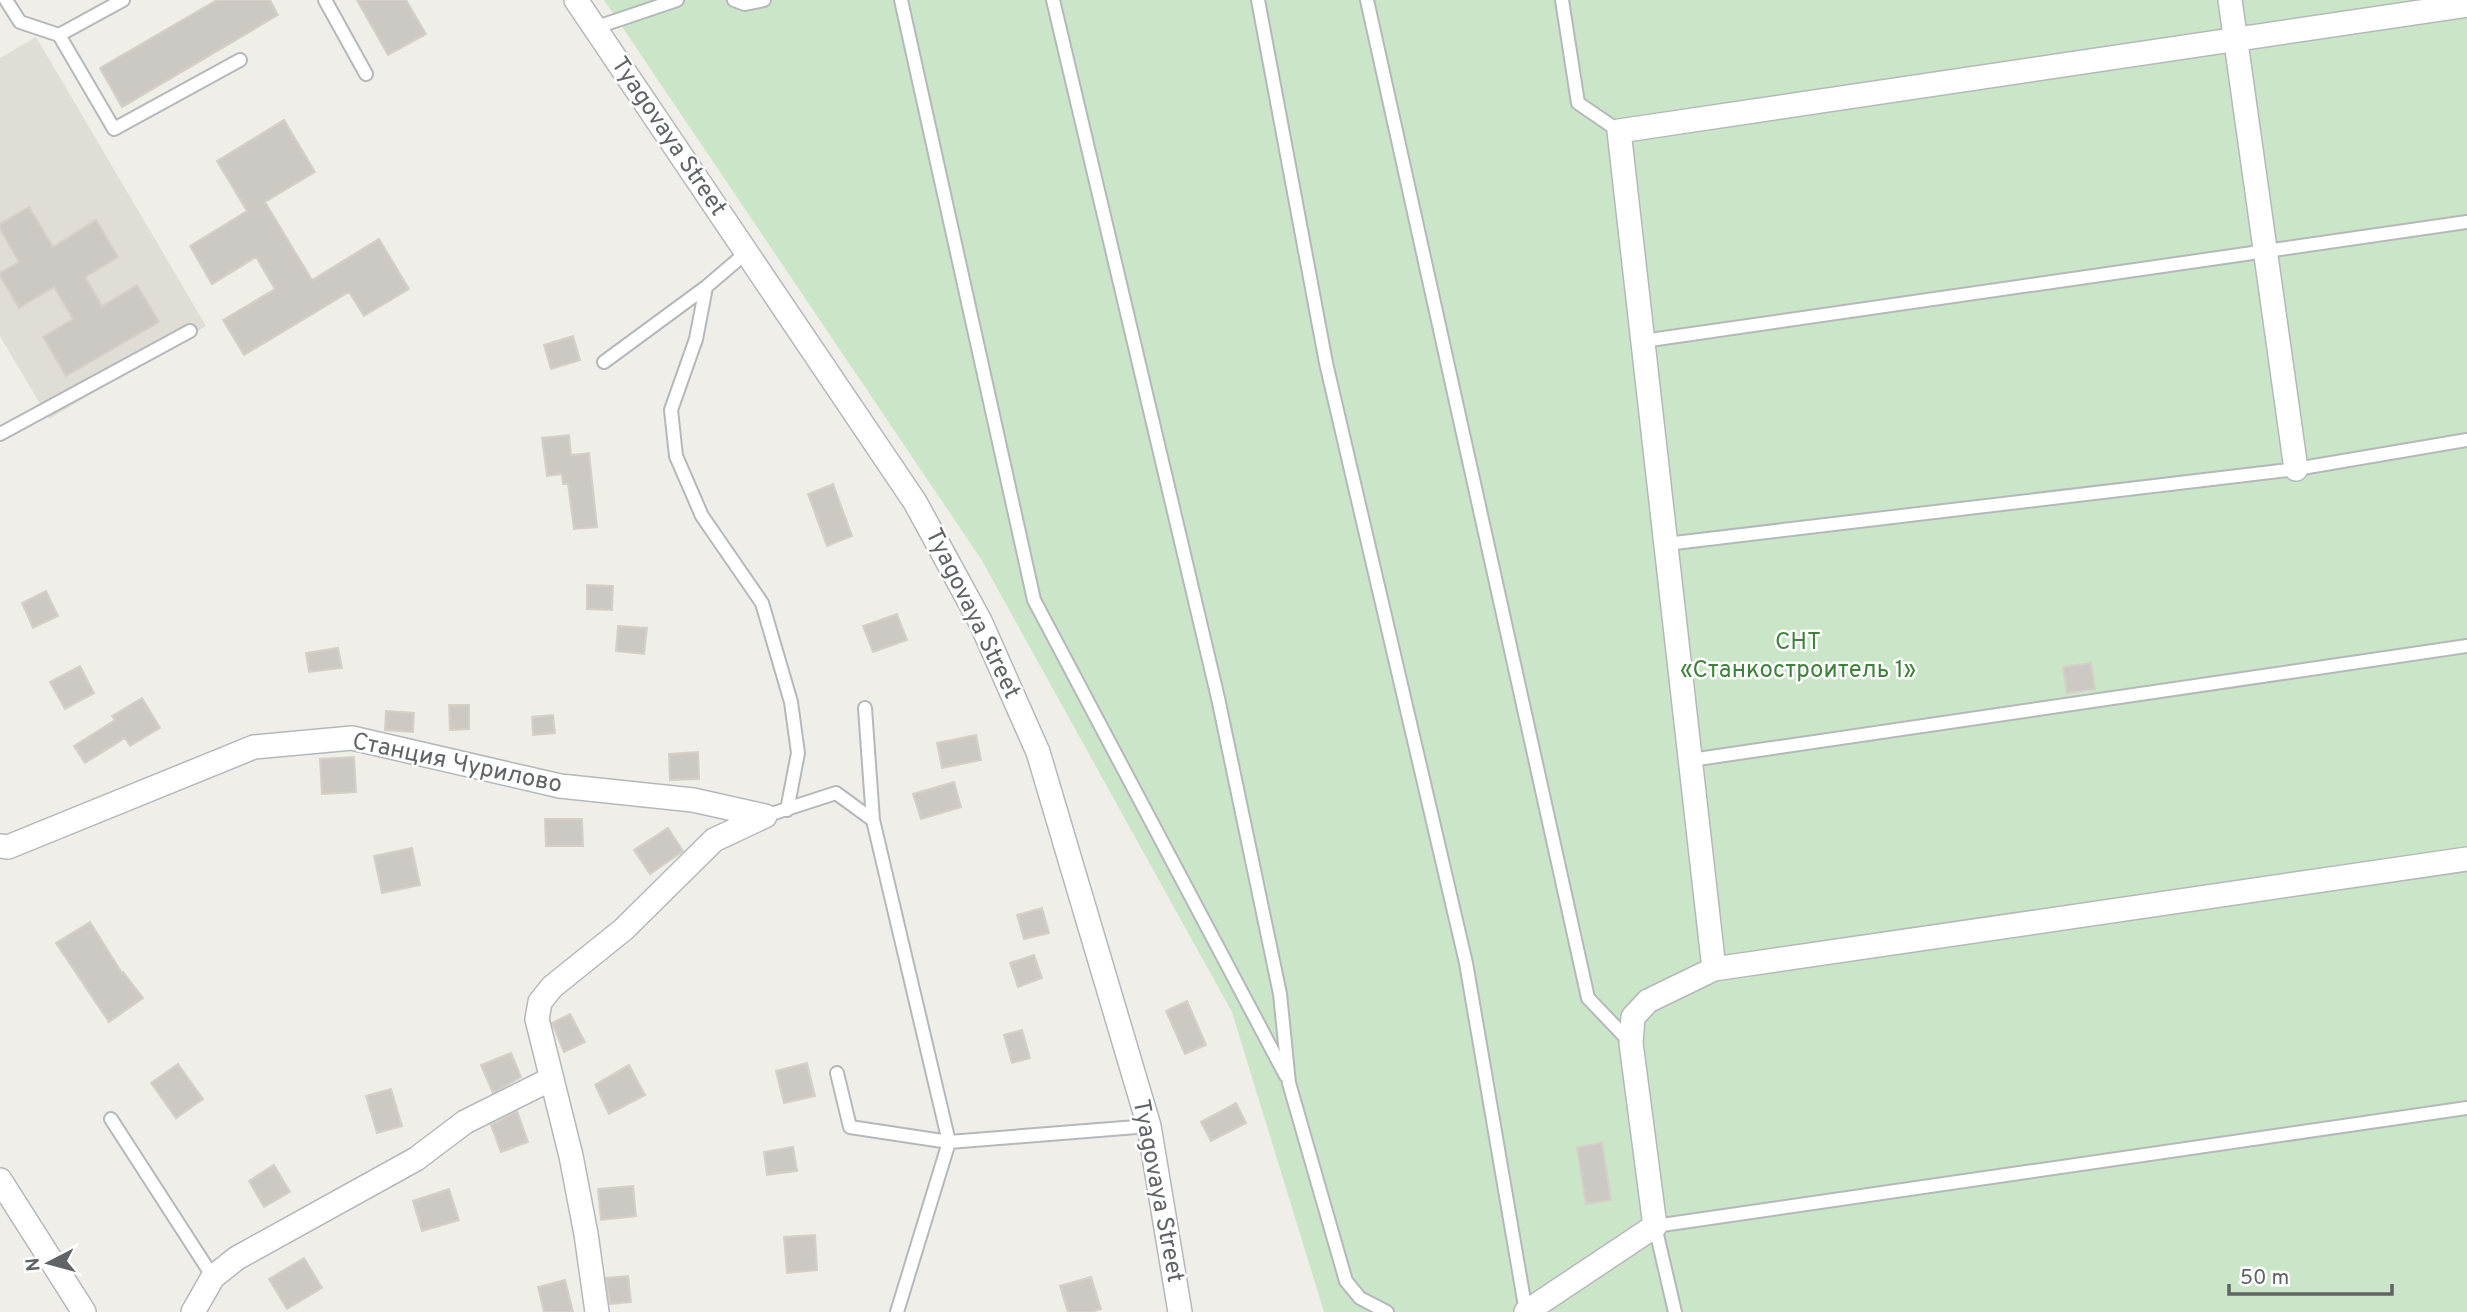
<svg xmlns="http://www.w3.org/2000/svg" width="2467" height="1312" viewBox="0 0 2467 1312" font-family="Overpass,sans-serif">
<rect width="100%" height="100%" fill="#f0eee9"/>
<path fill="#e0ddd7" d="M36,37L206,326L49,419L0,336V58Z"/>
<path fill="#cae5c7" d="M604,0H2467V1312H1324L1232,1012L981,559Z"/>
<path fill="#ccc9c5" stroke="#d5cfc7" stroke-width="2" d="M217,0H270L278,15L122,107L100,68Z
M357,0H406L426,34L388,55Z
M284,120L315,172L265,202L312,280L379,239L409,289L364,316L349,292L244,355L223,320L275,289L256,257L212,284L190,246L247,211L217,161Z
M29,207L53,247L96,220L118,257L85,277L102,306L137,285L159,322L66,376L43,337L73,319L54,287L19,308L0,276V273L19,262L0,229V224Z
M573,336L580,360L551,369L544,345Z
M569,435L571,455L589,453L597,527L574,529L568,484H563L562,474L547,476L542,438Z
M833,484L852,536L827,546L808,494Z
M587,585L613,586L612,610L587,609Z
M46,591L58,616L33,628L22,603Z
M897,614L907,640L873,652L863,626Z
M618,626L647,628L644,654L616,651Z
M338,648L342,668L309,672L306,653Z
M2091,663L2095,689L2067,693L2063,667Z
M80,666L94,693L65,709L50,682Z
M142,698L160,728L130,746L125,738L85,763L74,746L115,720L112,716Z
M449,705H469V729L450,730Z
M386,711L414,713L413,732L385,730Z
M553,715L555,733L533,735L532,717Z
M976,735L981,760L942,768L937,743Z
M698,752L699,779L670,780L669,754Z
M354,757L356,792L322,794L320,759Z
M954,782L961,807L921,819L913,794Z
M545,819H582L583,846H546Z
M668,828L683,851L650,874L634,850Z
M412,848L420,885L382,893L374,856Z
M1042,908L1049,933L1024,939L1017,915Z
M90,922L122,973L123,972L143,998L109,1022L56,943Z
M1034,955L1042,978L1018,987L1010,963Z
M1187,1001L1206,1045L1185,1054L1166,1011Z
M570,1014L585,1042L564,1052L552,1023Z
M1022,1030L1030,1058L1012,1063L1004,1035Z
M511,1053L521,1077L493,1093L481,1065Z
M807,1063L815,1096L784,1103L776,1071Z
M178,1064L203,1099L176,1118L151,1083Z
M629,1065L645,1095L609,1114L595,1085Z
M391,1089L402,1126L377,1133L366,1096Z
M1236,1103L1246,1123L1211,1141L1201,1122Z
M517,1111L528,1142L501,1152L491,1125Z
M1602,1143L1611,1200L1586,1204L1577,1147Z
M793,1147L797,1171L767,1175L764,1152Z
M274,1165L290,1192L264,1207L249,1181Z
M633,1186L636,1216L601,1220L598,1189Z
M449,1189L459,1220L422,1231L413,1201Z
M815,1235L817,1270L787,1273L784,1237Z
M304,1258L322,1288L287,1309L269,1279Z
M628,1276L631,1302L610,1304L606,1278Z
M1091,1277L1101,1309L1091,1312H1068L1060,1286Z
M565,1280L573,1312H544L538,1287Z"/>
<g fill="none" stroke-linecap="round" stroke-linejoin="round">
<g stroke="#b5b8bb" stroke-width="16">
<path id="lane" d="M6,0L20,22L59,35L123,0
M325,0L366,74
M734,0L745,4L764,0
M901,0L1034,600L1286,1076
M1053,0L1218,698L1280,994L1289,1083L1346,1281L1360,1298L1387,1312
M1258,0L1326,363L1466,963L1526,1312
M1367,0L1588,998L1631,1043
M1562,0L1578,103L1619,131
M594,28L677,0
M59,35L114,129L240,60
M747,252L706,287L696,339L671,410L676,456L702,516L762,603L791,702L798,753L787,810
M1643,341L2467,222
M604,362L706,287
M0,434L190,331
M1666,544L2296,469L2467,440
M865,708L873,820
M1691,760L2467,646
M765,816L836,793L873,820L949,1142L850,1127L837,1073
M111,1119L213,1277
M897,1312L949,1142L1149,1126
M1675,1312L1655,1226L2467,1108"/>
</g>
<g stroke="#b5b8bb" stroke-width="26">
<path id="street" d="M576,0L915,502L980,621L1038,752L1149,1126L1180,1312
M2230,0L2296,469
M0,846L8,847L254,747L352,738L560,786L693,800L765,816
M1714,969L1619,131L2467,5
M0,1180L84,1312
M193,1312L213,1277L237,1258L416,1159L465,1122L551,1079
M597,1312L586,1234L571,1156L537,1019L540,1002L552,987L624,929L714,840L765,816
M1526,1312L1655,1226L1631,1043L1633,1017L1648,1001L1714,969L2467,859"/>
</g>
<use href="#lane" stroke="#fff" stroke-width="12"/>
<use href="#street" stroke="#fff" stroke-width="23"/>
</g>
<g text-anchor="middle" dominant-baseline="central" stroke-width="5" stroke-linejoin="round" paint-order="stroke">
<g font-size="24" fill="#606467" stroke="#fff">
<text transform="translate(668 137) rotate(56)">Tyagovaya Street</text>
<text transform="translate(972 614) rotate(64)">Tyagovaya Street</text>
<text transform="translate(457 764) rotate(12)">Станция Чурилово</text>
<text transform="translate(1157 1191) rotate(79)">Tyagovaya Street</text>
</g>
<g font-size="24" fill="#3f823c" stroke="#fff">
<text x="1798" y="643">СНТ<tspan x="1798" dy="28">«Станкостроитель 1»</tspan></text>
</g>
</g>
<g transform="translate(49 1263) rotate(264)" stroke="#ffffff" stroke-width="5" paint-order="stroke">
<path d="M0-5L12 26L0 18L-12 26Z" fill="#606467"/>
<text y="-10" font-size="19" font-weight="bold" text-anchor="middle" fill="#606467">N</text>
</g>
<path d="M2229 1284v10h163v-10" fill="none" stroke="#606467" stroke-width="3.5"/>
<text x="2240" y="1284" font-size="21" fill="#606467" stroke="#ffffff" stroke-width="5" paint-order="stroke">50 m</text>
</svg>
